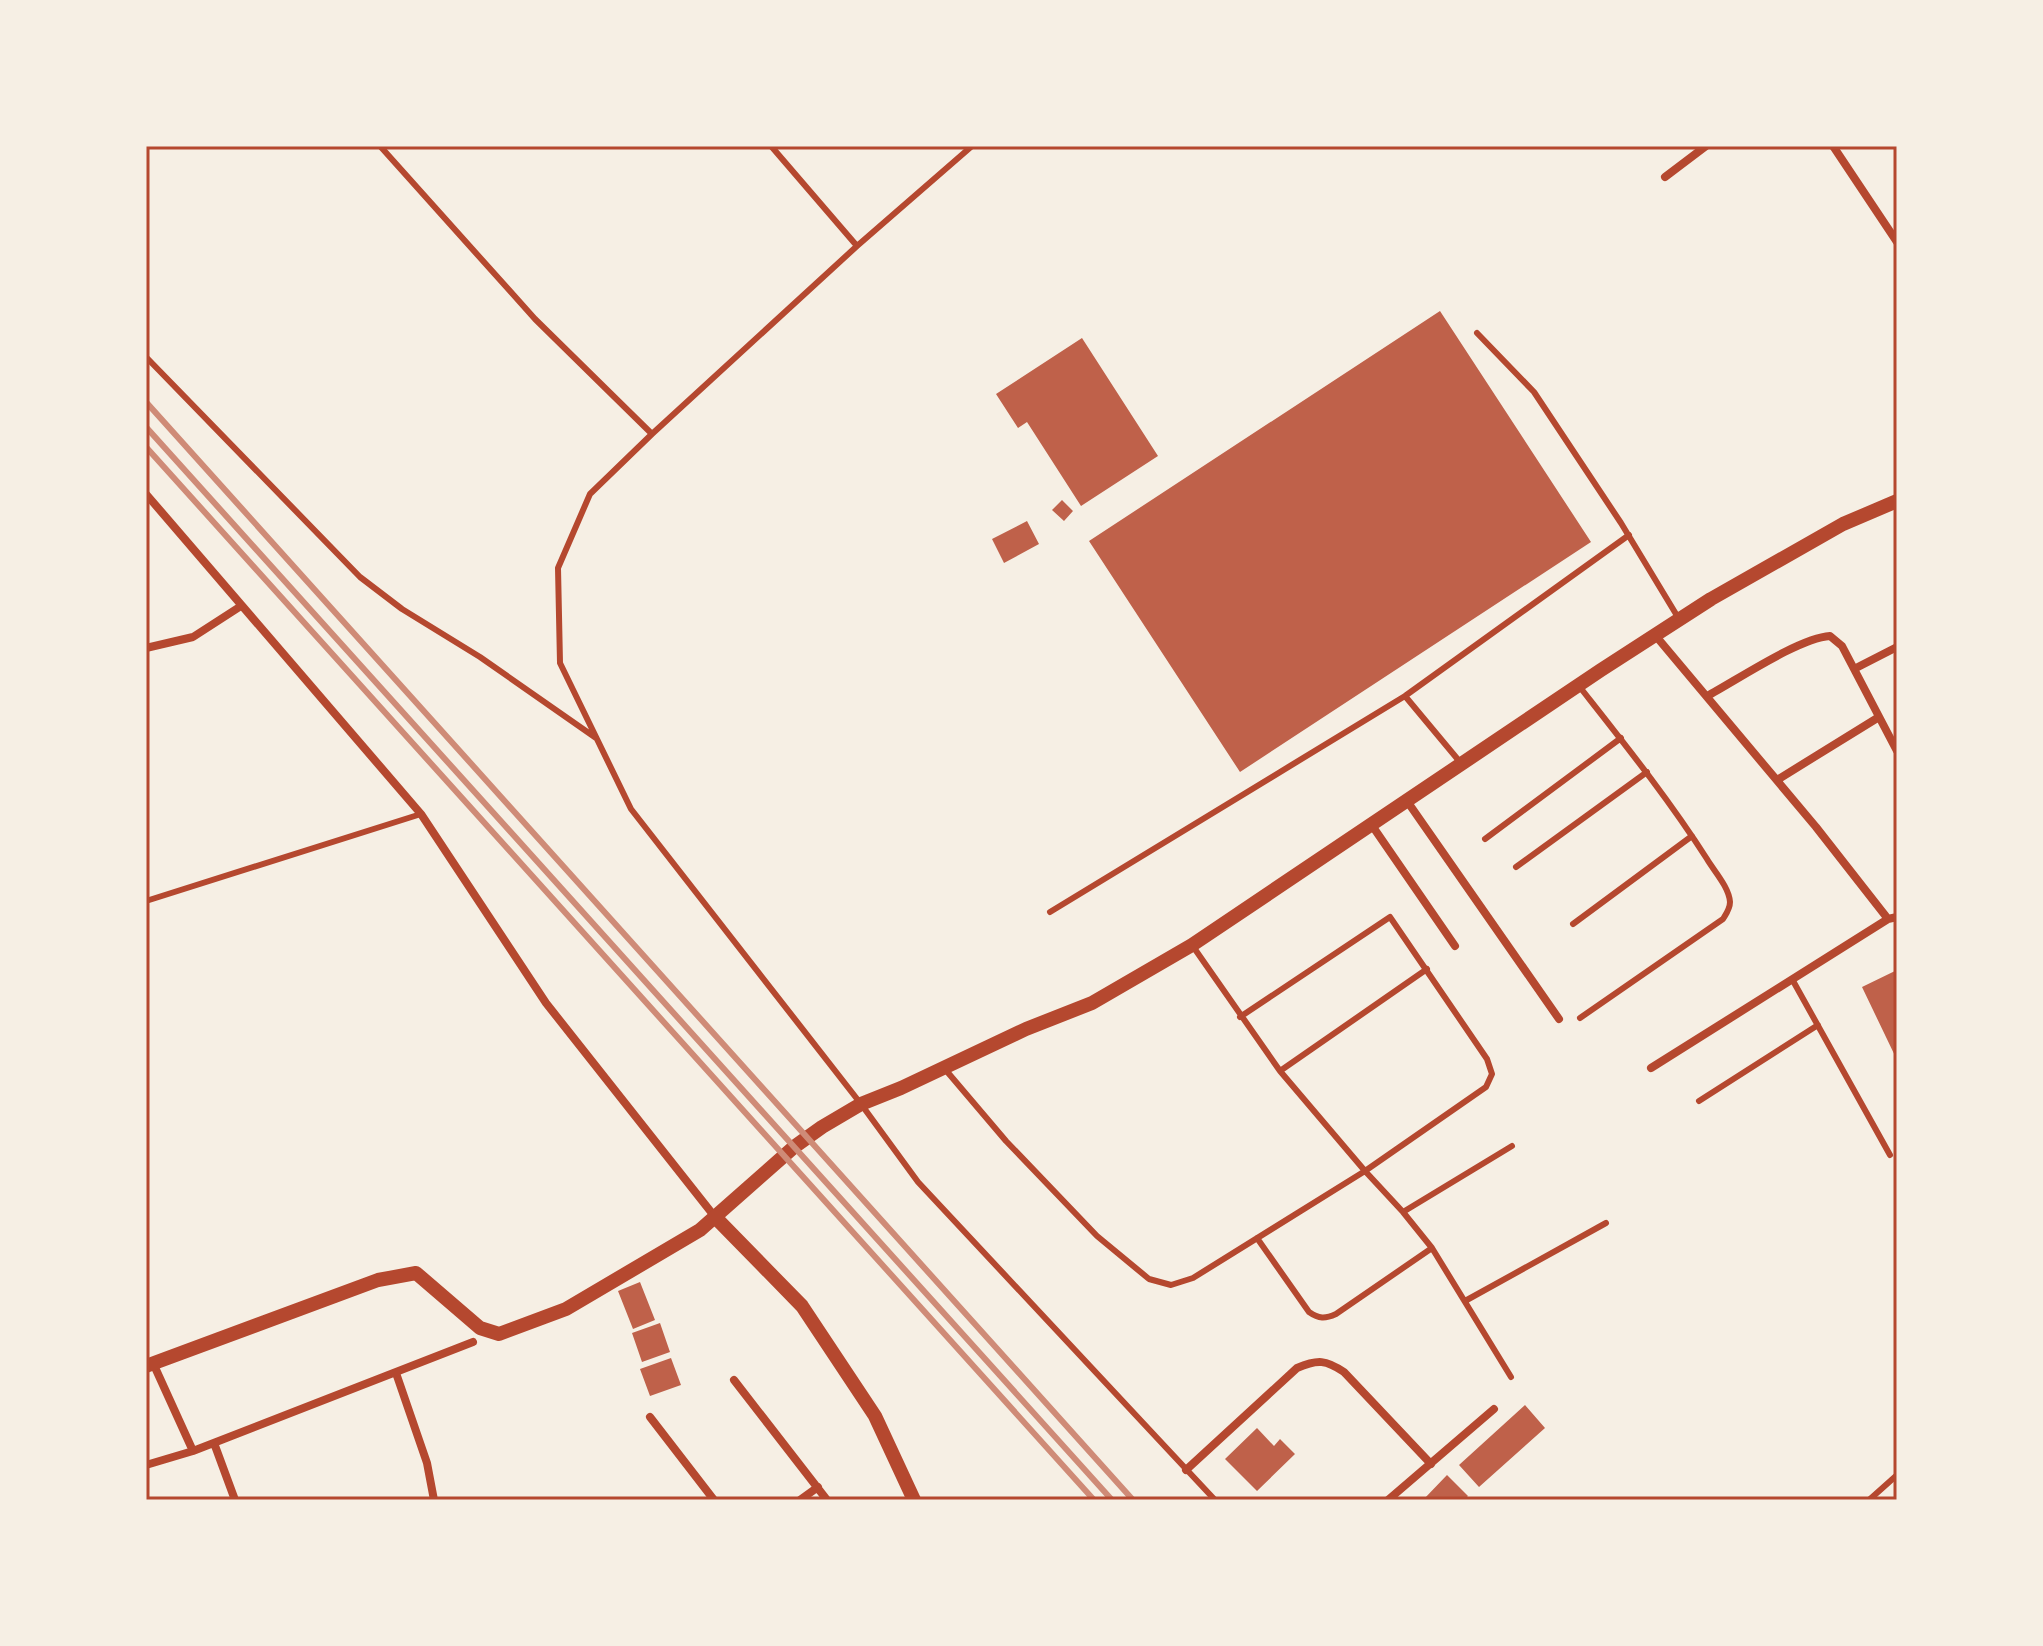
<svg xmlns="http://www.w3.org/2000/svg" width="2043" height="1646" viewBox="0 0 2043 1646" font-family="Signika,sans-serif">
<rect width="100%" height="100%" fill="#f6efe4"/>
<path fill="#bf614a" d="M1440,311L1591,542L1240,772L1089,541Z
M1082,338L1158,456L1081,506L1027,422L1018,428L996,394Z
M1062,500L1073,511L1064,521L1052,510Z
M1027,521L1039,544L1004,563L992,539Z
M1897,970V1060L1862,987Z
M640,1282L655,1320L633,1329L618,1291Z
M660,1323L670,1352L642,1362L632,1333Z
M671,1358L681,1385L650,1396L640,1369Z
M1525,1405L1545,1428L1479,1487L1459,1465Z
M1257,1428L1274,1446L1280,1439L1295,1454L1257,1491L1225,1459Z
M1447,1475L1468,1496L1464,1500H1423Z"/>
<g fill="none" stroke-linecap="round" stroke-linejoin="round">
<path stroke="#b5482f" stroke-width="6" d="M380,146L535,319L652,434
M771,146L857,246
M972,146L857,246L652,434L590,494L558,568L560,663L631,809L861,1104L918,1182L1215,1500
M1477,333L1534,392L1621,523L1679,619
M146,357L360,577L402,609L480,657L596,738
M1579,686C1623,742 1668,798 1707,859C1714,871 1729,887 1730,902C1730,909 1726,914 1723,919L1580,1018
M1405,696L1460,762
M1485,839L1621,738
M1516,867L1647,772
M146,901L421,814
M1050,912L1405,696L1629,535
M1573,924L1692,836
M1192,945L1280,1071L1365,1171L1403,1212L1432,1248L1511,1377
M1792,979L1890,1155
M944,1068L1006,1141L1097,1236L1149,1279L1171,1285L1193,1278L1365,1171L1486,1087L1492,1074L1487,1059L1390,917L1240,1017
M1280,1071L1427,969
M1699,1101L1818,1025
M1403,1212L1512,1146
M1257,1238L1309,1312C1319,1319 1325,1319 1336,1314L1432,1248
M1465,1301L1606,1223
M1869,1500L1897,1475"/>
<path stroke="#b5482f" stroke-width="8" d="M1833,146L1897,242
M1665,177L1706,146
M146,494L421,814L546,1003L715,1217
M1655,635L1816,827L1888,919L1897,917
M146,648L193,637L241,606
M1854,669L1897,647
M1707,696C1737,680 1799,638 1830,636L1842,646L1897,751
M1777,780L1879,717
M1407,801L1559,1019
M1371,824L1455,946
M1651,1068L1888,919
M396,1373L427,1463L434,1500
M734,1380L827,1500
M650,1417L714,1500
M214,1443L235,1500
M193,1451L473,1342
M146,1465L193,1451L153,1363
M1186,1470L1297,1368C1318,1359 1326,1360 1344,1372L1431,1464
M800,1500L818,1487
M1388,1500L1494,1409"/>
<path stroke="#b5482f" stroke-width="14" d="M715,1217L802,1306L875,1416L914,1500
M146,1366L378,1280L416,1273L480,1328L499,1334L566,1309L700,1230L794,1147L822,1127L861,1104L901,1088L1026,1029L1092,1003L1192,945L1601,670L1711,599L1843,524L1897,501"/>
<path stroke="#cf8b77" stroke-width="6" d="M146,402L1133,1500
M146,427L1112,1500
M146,447L1094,1500"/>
</g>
<rect width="2043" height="1646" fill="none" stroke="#f6efe4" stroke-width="296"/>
<rect x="148" y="148" width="1747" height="1350" fill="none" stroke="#b5482f" stroke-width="3"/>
</svg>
